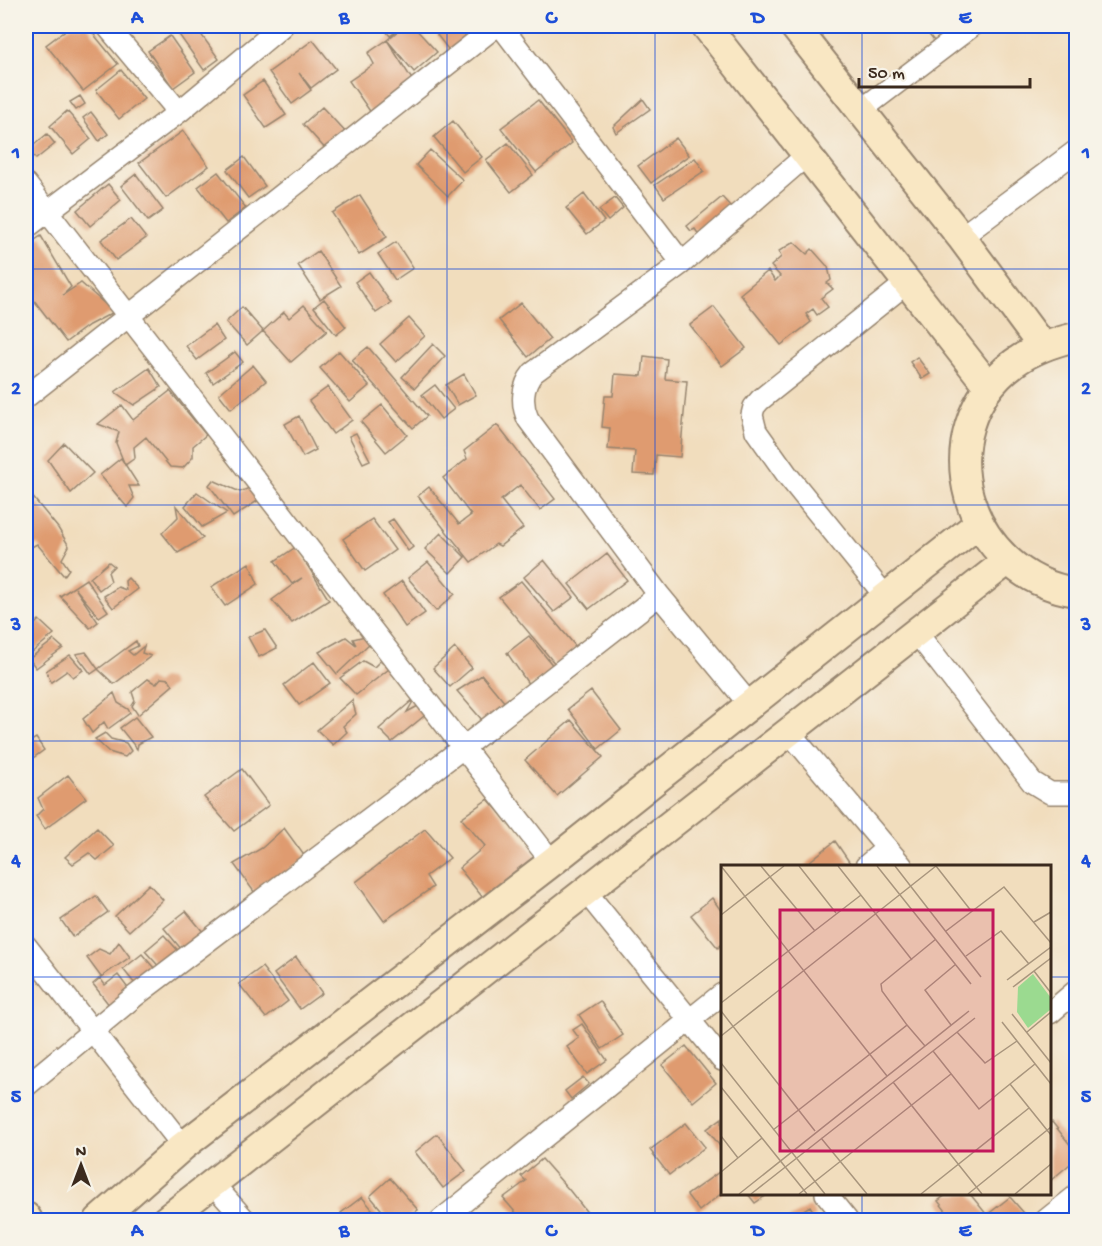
<svg xmlns="http://www.w3.org/2000/svg" width="1102" height="1246" viewBox="0 0 1102 1246" font-family="'Gochi Hand',sans-serif">
<rect width="100%" height="100%" fill="#f7f3e8"/>
<filter id="ink" filterUnits="userSpaceOnUse"><feTurbulence type="fractalNoise" baseFrequency=".0167" numOctaves="2"/><feDisplacementMap in="SourceGraphic" scale="12" xChannelSelector="R" yChannelSelector="G"/><feConvolveMatrix kernelMatrix="1 2 1 2 8 2 1 2 1" color-interpolation-filters="sRGB"/></filter>
<filter id="wash" filterUnits="userSpaceOnUse"><feTurbulence type="fractalNoise" baseFrequency=".008" numOctaves="4" result="noise"/><feDisplacementMap in="SourceGraphic" scale="24" xChannelSelector="R" yChannelSelector="G"/><feGaussianBlur stdDeviation="1.35" result="paint"/><feColorMatrix in="noise" values="0 0 0 0 0 0 0 0 0 0 0 0 0 0 0 0 0 1.4 0 .05"/><feComposite in="paint" operator="in"/></filter>
<g filter="url(#wash)">
<rect width="100%" height="100%" fill="#f1ddbd"/>
<g id="blocks">
<path fill="#df9b6f" d="M71,26H87L118,64L83,91L46,45Z
M179,26H195L219,59L204,70L175,29Z
M382,26H403L390,36Z
M404,26H413L437,52L414,72L387,40Z
M450,26H477L480,29L451,53L437,35Z
M922,26H955L934,41Z
M170,36L195,72L173,88L148,51Z
M313,40L336,69L311,88L299,73L311,90L292,104L269,72Z
M387,40L413,81L374,117L349,81L374,64L368,53Z
M121,70L144,99L119,119L96,90Z
M263,81L286,115L266,128L243,95Z
M80,96L85,104L76,110L70,102Z
M643,99L650,109L616,133L613,127Z
M538,100L572,143L536,172L501,128Z
M322,107L349,136L329,153L303,124Z
M67,111L91,139L73,154L50,126Z
M91,112L108,134L99,141L83,118Z
M453,121L482,157L463,172L434,137Z
M183,131L209,166L166,198L139,163Z
M47,134L55,144L36,159L28,150Z
M676,138L689,155L651,183L638,166Z
M508,143L533,175L511,192L486,160Z
M430,150L463,180L448,196L416,165Z
M244,157L265,186L248,198L227,170Z
M695,158L704,171L664,198L655,185Z
M218,172L246,208L226,223L198,187Z
M136,174L163,210L148,221L121,186Z
M108,184L121,200L90,226L77,210Z
M584,194L604,221L587,234L566,208Z
M360,195L387,237L359,255L332,213Z
M722,197L740,217L703,241L695,229L691,231L687,226Z
M615,198L623,208L608,221L599,210Z
M131,219L146,238L116,260L101,240Z
M41,236L71,287L63,295L81,283L114,312L89,325L66,342L30,295L26,299V246Z
M396,242L413,268L395,280L378,254Z
M794,242L807,254L812,249L828,267L831,280L827,283L833,289L821,298L828,307L817,315L813,309L806,314L811,322L781,345L740,294L768,271L775,281L780,276L771,266L781,257L779,251Z
M318,251L341,286L320,299L298,265Z
M369,272L391,303L376,313L355,282Z
M324,299L346,327L336,335L314,307Z
M521,303L550,339L528,357L499,320Z
M304,305L327,331L291,362L263,331L284,312L289,318Z
M242,307L263,331L247,345L226,322Z
M714,307L746,348L722,366L690,325Z
M409,318L425,336L396,362L380,344Z
M214,325L224,340L197,360L186,346Z
M433,344L445,356L415,388L402,377Z
M368,347L427,416L413,428L352,360Z
M339,351L369,386L350,402L320,368Z
M235,352L243,362L213,383L206,373Z
M644,356L667,359L665,379L687,381L680,457L656,455L654,475L633,474L635,451L608,449L610,428L602,427L605,396H613L615,374L642,376Z
M917,357L930,374L922,379L910,362Z
M253,365L266,381L231,409L219,394Z
M149,368L161,387L134,405L115,392Z
M464,374L476,395L458,405L446,385Z
M435,385L454,409L441,419L422,395Z
M328,387L352,420L333,434L309,401Z
M170,391L206,435L193,446V457L183,468L170,467L146,437L134,447L135,458L125,465L116,443L119,432L98,424L122,405L133,420Z
M382,405L407,435L386,452L361,422Z
M299,416L316,450L303,457L285,424Z
M497,425L555,499L540,510L520,485L501,500L523,528L500,546L496,544L471,562L418,496L429,487L459,524L471,515L443,478L467,459L464,451Z
M356,433L370,460L363,463L349,436Z
M64,443L93,473L71,493L48,460Z
M121,458L139,486H129L134,498L127,507L100,475Z
M213,480L240,492L254,486L259,500L233,517L209,485Z
M26,489L58,528L69,546L62,559L69,569L64,576L37,544L26,550Z
M197,492L227,513L202,527L185,506Z
M176,506L203,538L178,553L162,533L178,517Z
M372,519L395,550L365,571L343,539Z
M393,519L413,547L408,551L388,522Z
M441,533L465,557L450,573L425,549Z
M296,547L329,600L292,623L272,600L302,578L292,584L275,561Z
M607,554L627,580L589,609L569,584Z
M544,560L574,597L554,612L524,577Z
M109,562L114,566L108,572L111,581L99,590L90,578Z
M428,562L455,594L436,611L408,578Z
M249,563L258,584L225,606L211,587Z
M128,578L138,589L113,608L104,596L118,587L126,590L125,581Z
M86,579L108,611L99,617L75,588L98,622L90,628L60,596Z
M402,581L425,613L405,627L383,595Z
M521,581L577,648L556,665L499,597Z
M39,620L54,634L30,654L26,648V633Z
M265,630L277,648L259,657L248,637Z
M365,636L370,643L337,674L319,652L346,637L356,645L353,639Z
M529,636L558,672L529,685L507,653Z
M54,640L63,648L36,668L29,659Z
M136,641L138,646L128,651L133,655L144,646L142,653L151,656L114,684L98,669Z
M455,648L472,668L450,687L433,668Z
M86,652L98,669L91,674L76,654Z
M70,655L83,670L73,677L67,671L51,682L46,671Z
M363,661L374,667L380,661L389,669L356,695L340,678Z
M314,662L330,683L299,705L284,685Z
M482,675L510,709L483,721L457,691Z
M161,678L169,679L173,685L138,715L132,706L135,701L132,692L148,679L156,684Z
M591,691L621,730L598,749L568,709Z
M114,693L118,703L128,709L130,713L108,729L104,722L92,733L83,719Z
M415,698L407,712L420,705L429,712L392,742L379,729Z
M352,700L356,714L343,726L347,732L333,745L317,730Z
M135,717L151,737L138,744L137,749L120,728Z
M571,720L603,757L557,796L525,760Z
M105,733L111,739L126,743L131,751L125,757L109,752L95,739Z
M36,738L44,750L26,763V744Z
M242,769L269,805L234,831L204,797Z
M68,775L86,798L45,829L36,816L43,809L38,798Z
M488,799L541,861L492,909L459,868L485,846L461,818Z
M97,828L114,846L97,860L89,853L73,864L65,857Z
M284,828L306,858L257,896L234,864L262,848Z
M425,829L450,858L426,876L433,887L384,921L356,882Z
M835,841L852,866H804Z
M149,884L163,900L129,931L115,916Z
M96,896L108,912L73,937L61,920Z
M712,898L722,912V944L718,948L691,915Z
M186,911L208,938L186,955L164,928Z
M164,935L183,956L164,972L145,951Z
M119,942L130,957L101,977L87,958L99,949L110,954Z
M142,954L159,974L139,989L123,969Z
M296,957L322,993L300,1009L274,974Z
M262,967L288,1001L266,1018L239,984Z
M118,975L133,995L113,1010L93,984L100,978L105,985Z
M600,1001L623,1035L602,1049L579,1015Z
M582,1024L607,1060L587,1074L567,1047L579,1038L573,1030Z
M686,1046L716,1083L693,1102L662,1065Z
M583,1077L589,1084L571,1099L565,1091Z
M722,1118V1149L707,1129Z
M1052,1122L1076,1152V1159L1050,1181V1123Z
M686,1123L705,1147L669,1175L650,1150Z
M437,1134L466,1171L443,1188L415,1152Z
M542,1159L570,1191L593,1220H522L503,1198L526,1181L521,1176Z
M722,1170V1193L699,1211L687,1195Z
M390,1178L418,1210L405,1220H390L370,1196Z
M748,1194H768L755,1203Z
M947,1194H970L987,1215L1010,1197L1030,1220H953L938,1201Z
M362,1197L381,1220H346L341,1213Z
M810,1206L816,1216L809,1220H787Z"/>
</g>
</g>
<g filter="url(#ink)">
<use href="#blocks" fill-opacity="0" stroke="#96846e" stroke-width="1.5"/>
<g fill="none" stroke-linecap="round" stroke-linejoin="round">
<g stroke="#96846e" stroke-width="24">
<path id="street" d="M107,26L179,112
M501,26L682,263
M860,111L972,26
M26,184L552,862
M26,228L179,112L282,26
M961,237L1076,151
M26,397L496,26
M659,595L750,705
M886,597L788,476L756,431L752,415L754,407L760,400L909,281
M916,632L1032,782L1050,793H1076
M789,732L902,866
M866,866L887,848
M586,892L722,1060
M26,946L183,1146
M1050,1013L1076,991
M26,1086L135,996L464,747L659,595L528,419C521,404 522,386 533,373L682,263L808,154
M213,1184L245,1220
M826,1194L847,1220
M441,1220L722,994
M1046,1220L1076,1196"/>
</g>
<g stroke="#96846e" stroke-width="32">
<path id="secondary" d="M706,26L989,387
M794,26L961,237L1042,346
M1076,337C1054,342 1033,349 1014,363C922,432 966,576 1076,592
M26,1217L28,1220
M99,1220L183,1146L552,862L978,524
M166,1220L1007,561"/>
</g>
<use href="#street" stroke="#fff" stroke-width="21"/>
<use href="#secondary" stroke="#f9e7c3" stroke-width="28"/>
</g>
</g>
<path fill="none" stroke="#1d4ed8" stroke-width="1.5" stroke-opacity="0.55" d="M240,26V1220M447,26V1220M655,26V1220M862,26V866M26,269H1076M26,505H1076M26,741H1076M26,977H722M1050,977H1076M862,1194V1220"/>
<g transform="translate(721 865)">
<rect width="330" height="330" fill="#f1ddbd"/>
<path d="M312,109L330,133V144L307,163L296,147L297,122Z" fill="#9bda90"/>
<path fill="none" stroke="#a8957d" stroke-width="1.5" d="M0,1L166,211M40,1L94,66M78,1L115,48M117,1L191,95M156,1L250,119M174,1L260,112M215,1L251,47M0,50L63,1M313,57L330,47M225,66L283,22L330,78M245,91L280,66L308,99M313,106L330,128M286,115L330,82M292,122L330,93M0,138L140,30M0,146L94,266M291,149L330,198M281,157L330,219M186,160L204,181M230,160L204,125L235,99M236,167L264,198L296,176M306,167L330,147M0,171L215,1M212,186L258,244L314,199M0,198L104,329M172,217L261,329M289,219L330,270M0,222L86,329M52,265L186,160L161,126L160,119L215,74M0,271L17,293M100,273L146,329M0,307L41,273M18,329L248,146M30,329L254,153M78,329L230,209M200,329L308,243M247,329L330,262M294,329L330,299"/>
<path fill="#c2185b" fill-opacity="0.15" stroke="#c2185b" stroke-width="3" d="M59,45H272V286H59Z"/>
<rect width="330" height="330" fill="none" stroke="#3b2a1e" stroke-width="3"/>
</g>
<rect width="1102" height="1246" fill="none" stroke="#f7f3e8" stroke-width="66"/>
<g transform="translate(81 1165)" stroke="#f7f3e8" stroke-width="4.5" paint-order="stroke">
<path d="M0-4.5L10 22L0 15L-10 22Z" fill="#3b2a1e"/>
<text y="-9" font-size="16" font-weight="bold" text-anchor="middle" fill="#3b2a1e">N</text>
</g>
<path d="M859 78v9h171v-9" fill="none" stroke="#3b2a1e" stroke-width="3"/>
<text x="868" y="78" font-size="18" fill="#3b2a1e" stroke="#f7f3e8" stroke-width="4.5" paint-order="stroke">50 m</text>
<rect x="33" y="33" width="1036" height="1180" fill="none" stroke="#1d4ed8" stroke-width="2"/>
<g font-size="20" text-anchor="middle" font-weight="bold" fill="#1d4ed8">
<text x="137" y="23">A</text>
<text x="344" y="23">B</text>
<text x="551" y="23">C</text>
<text x="758" y="23">D</text>
<text x="965" y="23">E</text>
<text x="16" y="158">1</text>
<text x="1086" y="158">1</text>
<text x="16" y="394">2</text>
<text x="1086" y="394">2</text>
<text x="16" y="630">3</text>
<text x="1086" y="630">3</text>
<text x="16" y="866">4</text>
<text x="1086" y="866">4</text>
<text x="16" y="1102">5</text>
<text x="1086" y="1102">5</text>
<text x="137" y="1236">A</text>
<text x="344" y="1236">B</text>
<text x="551" y="1236">C</text>
<text x="758" y="1236">D</text>
<text x="965" y="1236">E</text>
</g>
</svg>
